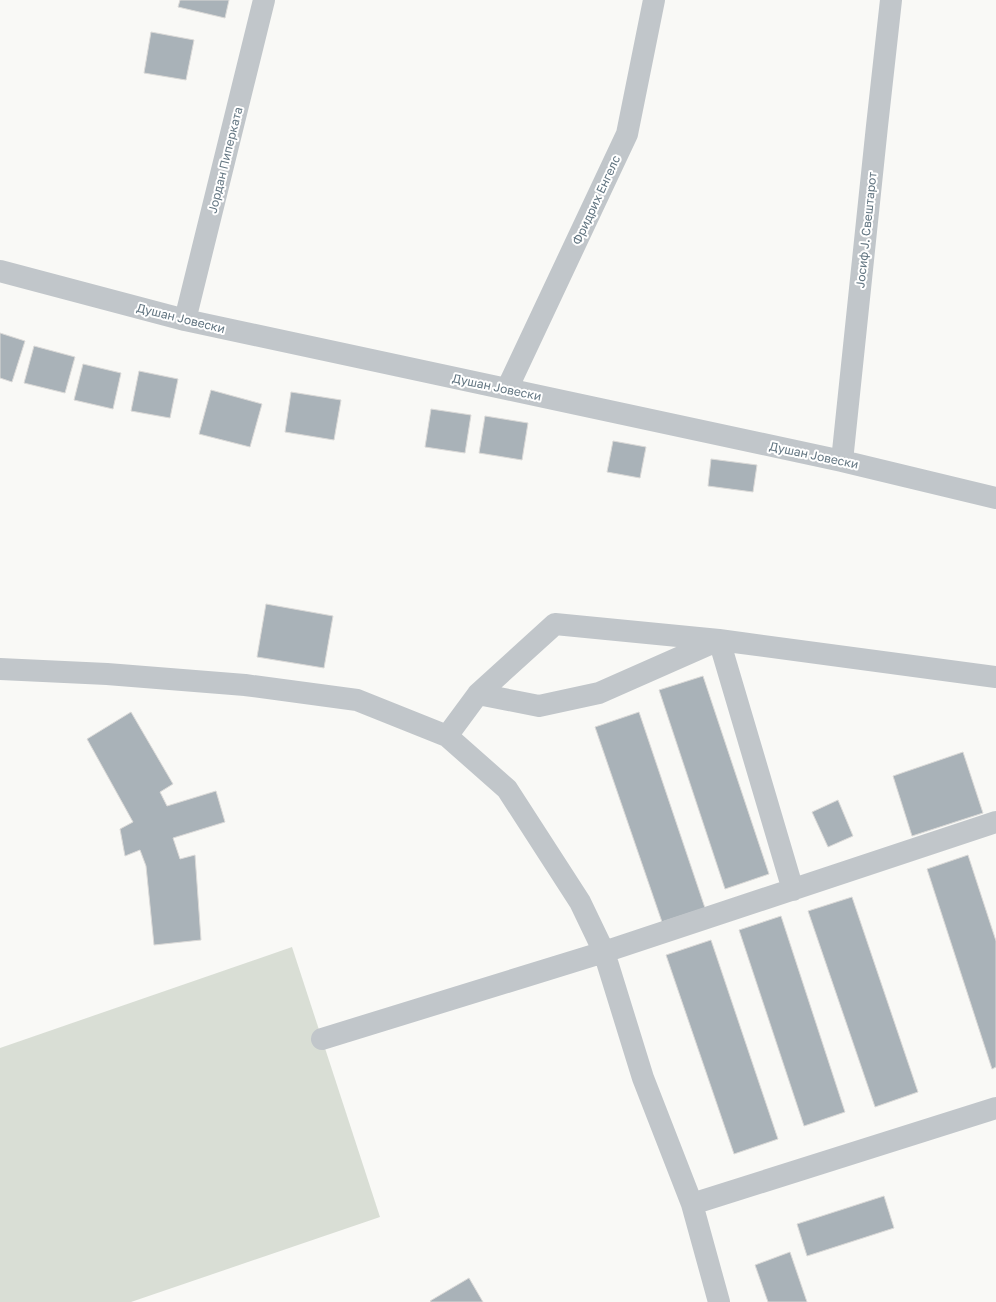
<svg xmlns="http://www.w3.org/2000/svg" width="996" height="1302" viewBox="0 0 996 1302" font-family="'Golos Text',sans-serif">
<rect width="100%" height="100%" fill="#f9f9f6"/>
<path fill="#d9ded5" d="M292,947L380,1217L131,1302H0V1048Z"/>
<path fill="#a9b2b8" stroke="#dbdad8" d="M180,0H229L225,18L178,7Z
M151,32L194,40L186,80L144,73Z
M0,333L25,341L12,382L0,378Z
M34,346L75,357L65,393L24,383Z
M83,364L121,373L113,409L74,400Z
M139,371L178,379L170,418L131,411Z
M211,390L262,404L250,447L199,434Z
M291,392L341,400L334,440L285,432Z
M431,409L471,415L465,453L425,447Z
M485,416L528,423L522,460L479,453Z
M613,441L646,447L640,478L607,472Z
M711,459L757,465L753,492L708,486Z
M266,604L333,616L324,668L257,657Z
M703,676L769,874L725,889L659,690Z
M131,712L173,784L160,792L167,806L216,791L225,822L173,838L180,859L195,855L201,940L154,945L146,866L140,850L125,856L120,829L133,822L87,739Z
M639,712L705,908L662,922L595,727Z
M963,752L983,813L912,836L893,776Z
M838,800L853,836L828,847L812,812Z
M968,855L996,941V1067L992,1069L927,869Z
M852,897L918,1092L875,1107L808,911Z
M781,916L845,1112L804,1126L739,930Z
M711,940L778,1139L734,1154L666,955Z
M884,1196L894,1228L807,1256L797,1224Z
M790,1252L807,1302H768L755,1265Z
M469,1278L483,1302H431L430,1301Z"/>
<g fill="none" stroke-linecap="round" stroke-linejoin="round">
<path stroke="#c1c6ca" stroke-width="22" d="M0,271L185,320L842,461L996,498
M185,320L264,0
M507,389L627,134L654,0
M842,461L877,126L891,0
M0,669L107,674L245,685L357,700L447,736L507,789L580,902L604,952L643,1078L692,1204L719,1302
M478,694L539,706L599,693L719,640L793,890
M447,736L478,694L555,624L719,640L996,677
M322,1039L604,952L996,822
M692,1204L996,1108"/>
</g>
<g text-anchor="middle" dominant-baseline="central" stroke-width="4" stroke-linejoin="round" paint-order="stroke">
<g font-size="12" fill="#637682" stroke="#fff">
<text transform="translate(225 160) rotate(-76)">Јордан Пиперката</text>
<text transform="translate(596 200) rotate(-65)">Фридрих Енгелс</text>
<text transform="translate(866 230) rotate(-84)">Јосиф Ј. Свештарот</text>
<text transform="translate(181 318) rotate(14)">Душан Јовески</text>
<text transform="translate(497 387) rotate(12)">Душан Јовески</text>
<text transform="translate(814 455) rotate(12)">Душан Јовески</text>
</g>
</g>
</svg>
